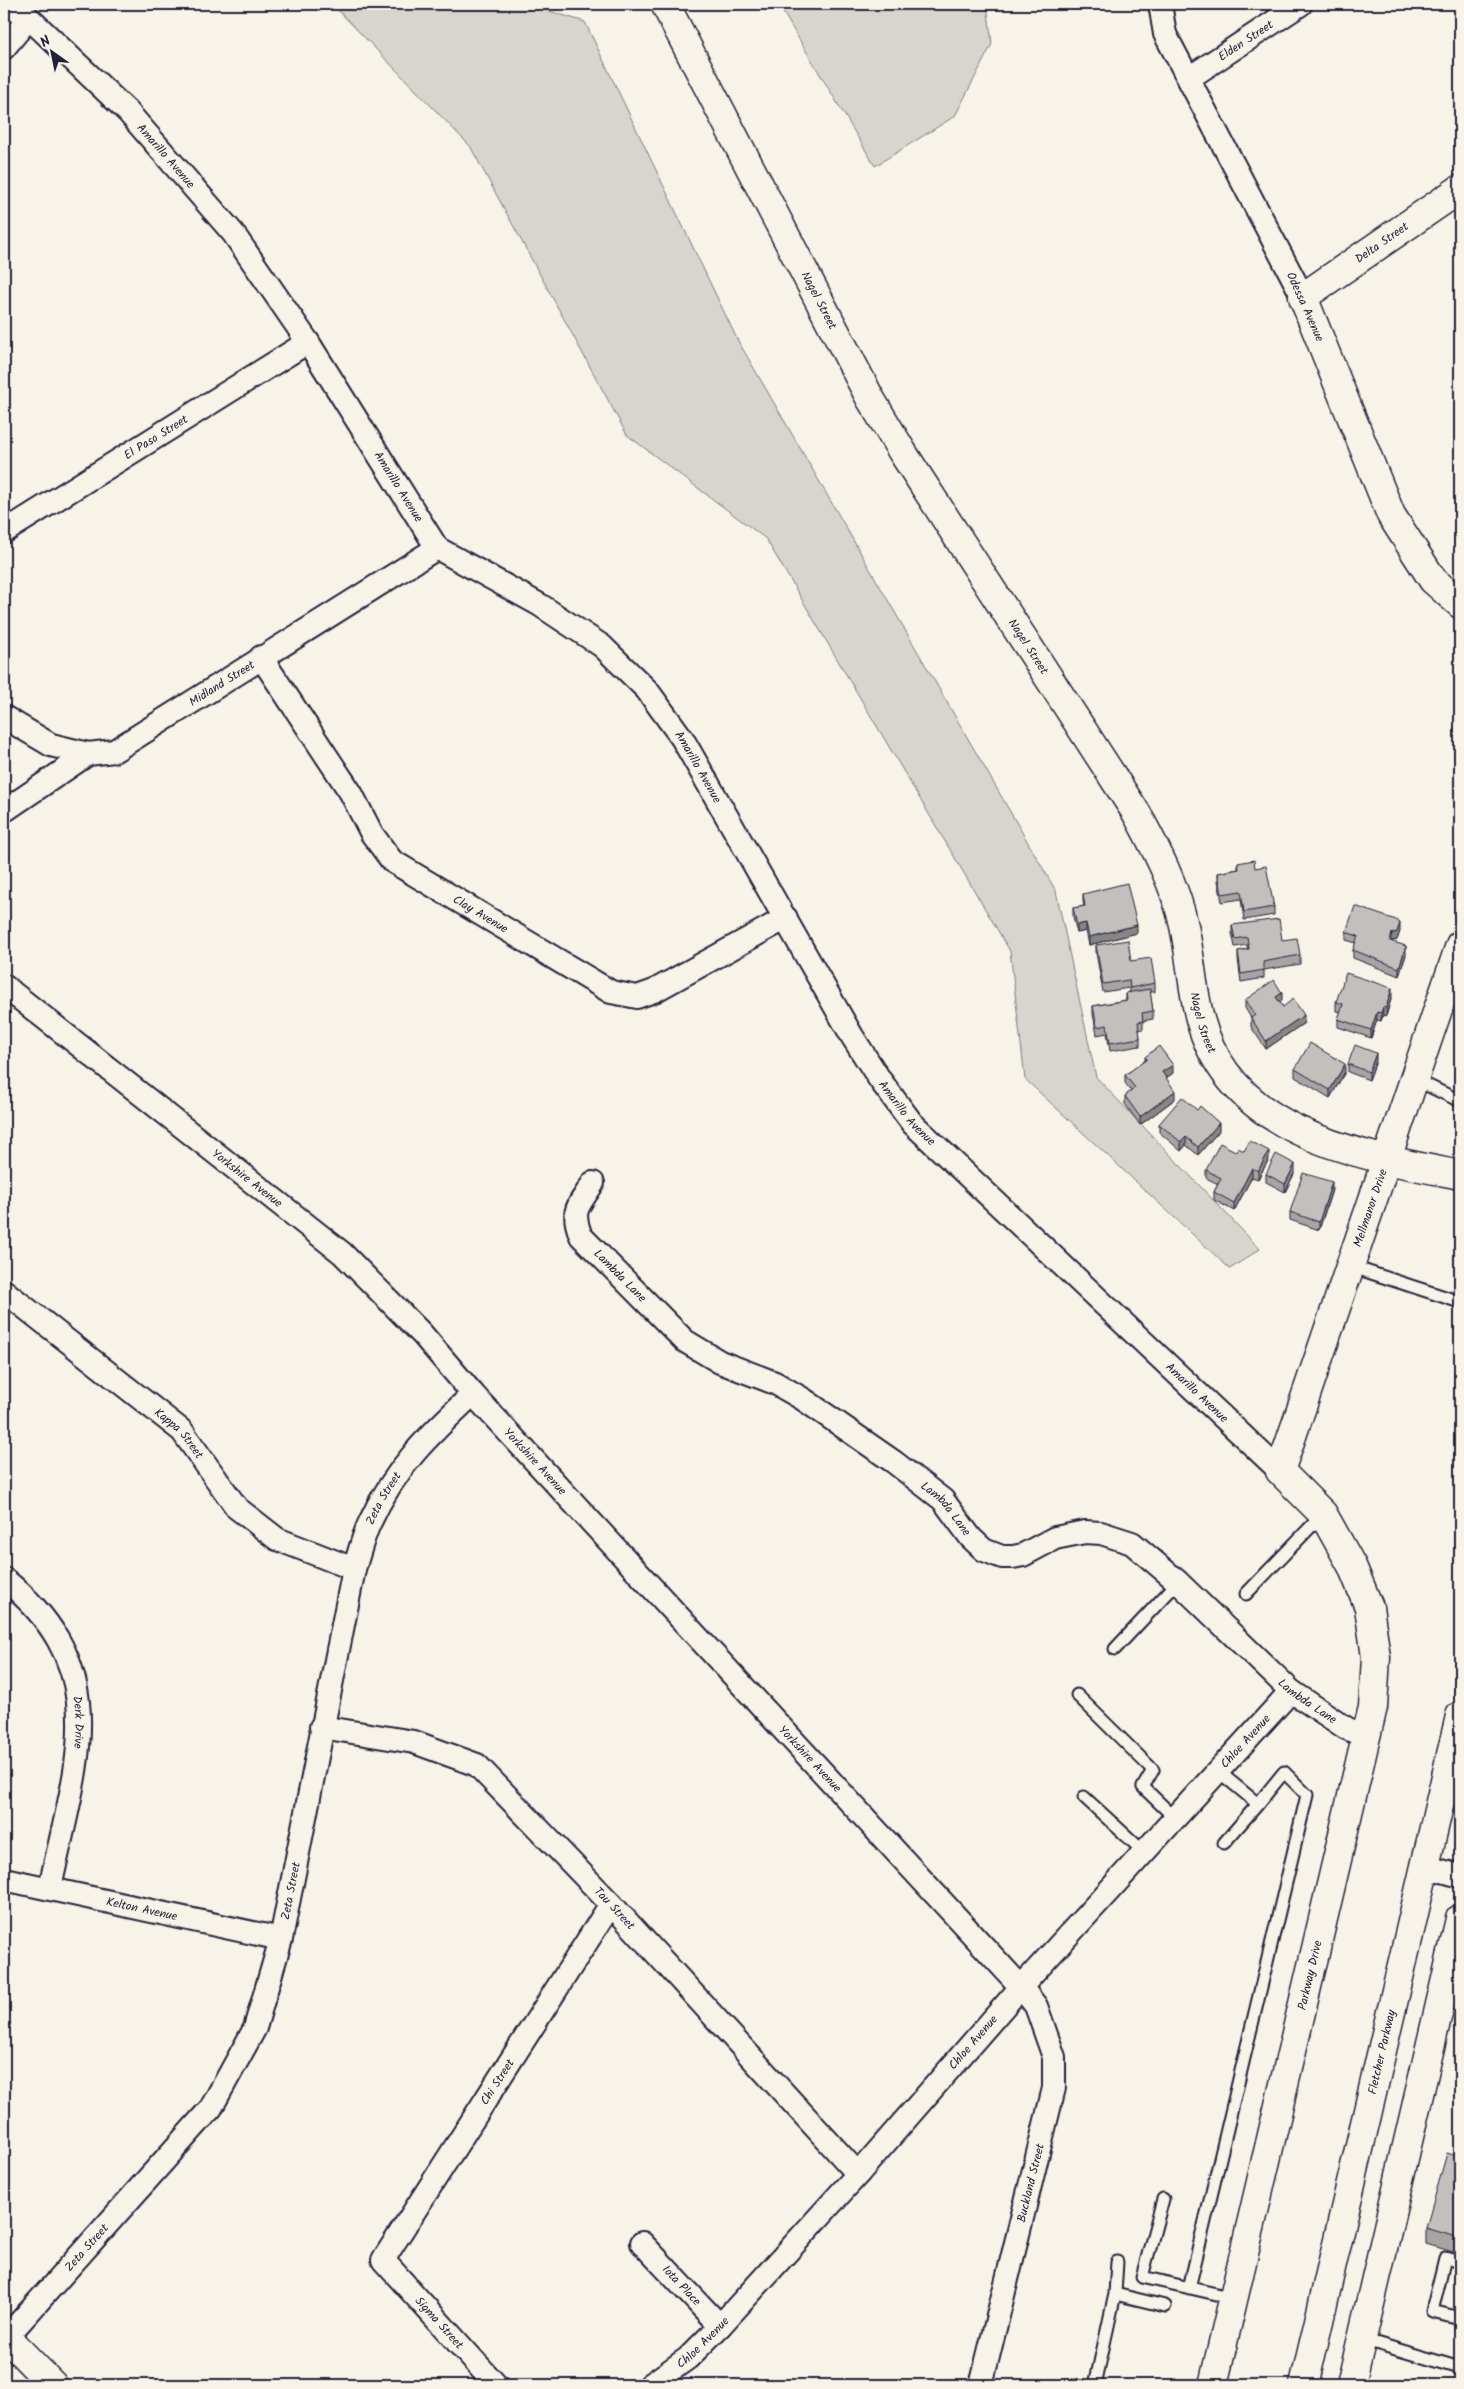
<svg xmlns="http://www.w3.org/2000/svg" width="1464" height="2389" viewBox="0 0 1464 2389" font-family="Kalam,sans-serif">
<rect width="100%" height="100%" fill="#f7f3e8"/>
<filter id="ink" filterUnits="userSpaceOnUse"><feTurbulence type="fractalNoise" baseFrequency=".02" numOctaves="2"/><feDisplacementMap in="SourceGraphic" scale="10" xChannelSelector="R" yChannelSelector="G"/><feConvolveMatrix kernelMatrix="1 2 1 2 8 2 1 2 1" color-interpolation-filters="sRGB"/></filter>
<g filter="url(#ink)">
<path fill="#d8d5cf" stroke="#7d7c85" d="M332,4H526L585,22L737,339L1056,891L1096,1077L1260,1249L1230,1269L1025,1079L1010,951L766,539L627,435L470,146Z
M778,4H987L992,44L955,116L875,166Z"/>
<g fill="none" stroke-linecap="round" stroke-linejoin="round">
<g stroke="#22223b" stroke-width="15">
<path id="service" d="M1414,1079L1460,1101
M1350,1266L1460,1302
M1246,1594L1323,1514
M1115,1649L1178,1582
M1077,1695L1153,1770L1143,1787L1175,1818
M1084,1797L1144,1852
M1224,1843L1258,1804
M1163,2199L1142,2277L1234,2298
M1460,2262L1445,2258L1432,2311L1460,2318
M1189,2288L1307,1795L1284,1772L1258,1804L1218,1771
M1115,2294L1165,2306
M1362,2339L1460,2368
M1095,2385L1115,2294L1117,2262"/>
</g>
<g stroke="#22223b" stroke-width="26">
<g id="minor">
<path id="s1" d="M9,4L29,18L128,112L233,233L308,342L437,548L540,605L602,646L647,690L682,738L852,1036L880,1080L912,1123L1280,1471"/>
<path d="M1160,4L1165,34L1303,297"/>
<path d="M4,48L29,18"/>
<path id="s2" d="M1189,78L1301,4"/>
<path id="s3" d="M4,532L308,342"/>
<path id="s4" d="M261,657L351,793L372,834L392,861L611,992L637,997L654,991L786,918"/>
<path d="M4,717L51,745L88,754"/>
<path id="s5" d="M4,811L88,754L114,751L437,548"/>
<path id="s6" d="M4,986L342,1253L422,1334L473,1394L1021,1987L1036,2006L1054,2057V2088L981,2385"/>
<path id="s7" d="M593,1183C579,1206 570,1209 581,1236L685,1341L720,1362L775,1383L803,1399L894,1462L943,1500L971,1538L984,1550L1002,1557H1013L1023,1555L1055,1538L1085,1532L1101,1533L1132,1543L1178,1582L1291,1691L1346,1728L1366,1737"/>
<path id="s8" d="M4,1291L182,1431L237,1508L277,1539L354,1569"/>
<path id="s9" d="M4,1579C118,1670 75,1767 50,1888"/>
<path id="s10" d="M321,1727L414,1742L477,1765L611,1904L858,2174"/>
<path d="M1424,1866L1460,1876"/>
<path id="s11" d="M4,1879L281,1939"/>
<path id="s12" d="M642,2243L720,2326"/>
<path id="s13" d="M4,2340L211,2108L255,2028L281,1939L354,1569C359,1554 363,1536 370,1522C395,1467 430,1434 473,1394"/>
<path id="s14" d="M496,2385L383,2260L611,1904"/>
<path id="s15" d="M650,2385L688,2358L720,2326L858,2174L1021,1987L1291,1691"/>
</g>
</g>
<g stroke="#22223b" stroke-width="31">
<g id="tertiary">
<path id="s16" d="M665,4L870,398L903,453L1137,814C1156,849 1176,887 1184,926C1191,957 1192,989 1200,1019C1231,1135 1359,1155 1460,1175"/>
<path d="M1460,189L1303,297L1391,515L1433,580L1460,604"/>
<path id="s17" d="M1213,2385L1373,1707L1376,1657L1369,1607L1352,1566L1323,1514L1280,1471L1460,945"/>
</g>
</g>
<g stroke="#22223b" stroke-width="31">
<path id="secondary" d="M4,2335L53,2385"/>
</g>
<g stroke="#22223b" stroke-width="31">
<g id="primary">
<path id="s18" d="M1304,2385L1460,1716"/>
<path d="M1351,2385L1460,1919"/>
</g>
</g>
<use href="#service" stroke="#f7f3e8" stroke-width="11"/>
<use href="#minor" stroke="#f7f3e8" stroke-width="22"/>
<use href="#tertiary" stroke="#f7f3e8" stroke-width="28"/>
<use href="#secondary" stroke="#f7f3e8" stroke-width="28"/>
<use href="#primary" stroke="#f7f3e8" stroke-width="28"/>
</g>
<path fill="#a7a4a3" stroke="#22223b" d="M1238,863L1255,868L1274,907V915L1244,920L1241,899L1222,902L1218,881V873L1238,869Z
M1083,894L1137,933L1089,945L1086,931L1077,933L1073,917V908L1084,906L1083,902Z
M1232,925L1282,940L1300,955V964L1264,970V978L1241,982L1238,959V951L1248,949L1247,945L1235,947L1232,933Z
M1400,931L1397,940L1392,941L1406,955L1399,976L1353,958V950L1356,943L1346,940V932Z
M1096,945L1131,961L1155,983V992H1150L1153,1011V1019L1143,1021V1029L1139,1030L1140,1038V1046L1110,1051L1107,1033L1097,1035L1093,1014V1006L1126,1000V993H1130L1129,988L1103,992L1096,953Z
M1392,996L1386,1016L1383,1015L1381,1021L1377,1020L1371,1038L1338,1027V1019L1341,1012L1336,1011V1002Z
M1245,1000L1282,1001L1280,1003L1283,1007L1304,1023L1266,1049L1251,1027V1018L1245,1008Z
M1145,1057L1173,1073L1166,1078L1175,1099L1140,1125L1125,1104V1096L1131,1091L1125,1083V1075L1145,1061Z
M1376,1061L1369,1080L1348,1072V1064Z
M1295,1069L1345,1072L1330,1098L1295,1077Z
M1159,1124L1219,1131L1198,1155L1186,1145L1181,1151L1159,1132Z
M1244,1151L1269,1159L1258,1179L1252,1177L1234,1211L1214,1200V1192L1218,1184L1206,1178V1170Z
M1295,1172L1285,1192L1266,1182V1174Z
M1332,1190L1319,1230L1290,1220V1212Z
M1460,2157V2254L1426,2244V2228Z"/>
<path fill="#888684" stroke="#22223b" d="M1086,923V931L1077,933V925Z
M1400,923V931L1397,940L1392,941H1390L1392,933Z
M1137,925V933L1089,945V937Z
M1406,946V955L1399,976V968Z
M1392,988V996L1386,1016V1008Z
M1282,993V1001L1276,1005V997Z
M1383,1007V1015L1381,1021V1013Z
M1377,1012V1020L1371,1038V1030Z
M1304,1015V1023L1266,1049V1041Z
M1376,1053V1061L1369,1080V1072Z
M1345,1064V1072L1330,1098V1090Z
M1173,1065V1073L1162,1081V1072Z
M1175,1091V1099L1140,1125V1117Z
M1219,1123V1131L1198,1155V1147Z
M1186,1137V1145L1181,1151V1142Z
M1269,1151V1159L1258,1179V1171Z
M1295,1164V1172L1285,1192V1184Z
M1252,1168V1177L1234,1211V1203Z
M1332,1182V1190L1319,1230V1222Z"/>
<path fill="#c2bfbd" stroke="#22223b" d="M1254,860L1255,868L1266,866L1274,907L1244,912L1241,891L1222,894L1218,873L1239,869L1238,863Z
M1127,883L1137,925L1089,937L1086,923L1077,925L1073,908L1085,906L1083,894Z
M1355,906L1396,920L1400,923L1397,932L1392,933L1390,941L1406,946L1399,968L1353,950L1358,936L1346,932Z
M1279,919L1282,940L1297,938L1300,955L1263,962L1264,970L1241,974L1238,951L1249,949L1247,937L1235,939L1232,925Z
M1128,940L1131,961L1151,958L1155,983L1130,988L1129,980L1103,984L1096,945Z
M1346,973L1392,988L1386,1008L1383,1007L1381,1013L1377,1012L1371,1030L1338,1019L1343,1004L1336,1002Z
M1274,980L1282,993L1276,997L1283,1007L1293,999L1304,1015L1266,1041L1251,1018L1255,1015L1245,1000Z
M1150,989L1153,1011L1142,1013L1143,1021L1138,1022L1140,1038L1110,1043L1107,1025L1097,1027L1093,1006L1127,1000L1126,993Z
M1310,1043L1345,1064L1330,1090L1295,1069Z
M1355,1045L1376,1053L1369,1072L1348,1064Z
M1159,1046L1173,1065L1162,1072L1175,1091L1140,1117L1125,1096L1135,1088L1125,1075L1147,1059L1145,1057Z
M1182,1097L1197,1110L1200,1106L1219,1123L1198,1147L1186,1137L1181,1142L1159,1124Z
M1250,1141L1269,1151L1258,1171L1252,1168L1234,1203L1214,1192L1221,1178L1206,1170L1220,1143L1237,1152L1238,1148L1244,1151Z
M1276,1154L1295,1164L1285,1184L1266,1174Z
M1303,1173L1332,1182L1319,1222L1290,1212Z
M1447,2153L1460,2157V2238L1426,2228Z"/>
</g>
<g text-anchor="middle" dominant-baseline="central" stroke-width="4.5" stroke-linejoin="round" paint-order="stroke">
<g font-size="12" fill="#22223b" stroke="#f7f3e8">
<text stroke="none"><textPath href="#s2" startOffset="68">Elden Street</textPath></text>
<text stroke="none"><textPath href="#s1" startOffset="219">Amarillo Avenue</textPath></text>
<text transform="translate(1382 243) rotate(-35)">Delta Street</text>
<text stroke="none"><textPath href="#s16" startOffset="334">Nagel Street</textPath></text>
<text transform="translate(1305 307) rotate(66)">Odessa Avenue</text>
<text stroke="none"><textPath href="#s3" startOffset="179">El Paso Street</textPath></text>
<text stroke="none"><textPath href="#s1" startOffset="624">Amarillo Avenue</textPath></text>
<text stroke="none"><textPath href="#s16" startOffset="739">Nagel Street</textPath></text>
<text stroke="none"><textPath href="#s5" startOffset="255">Midland Street</textPath></text>
<text stroke="none"><textPath href="#s1" startOffset="1044">Amarillo Avenue</textPath></text>
<text stroke="none"><textPath href="#s4" startOffset="346">Clay Avenue</textPath></text>
<text stroke="none"><textPath href="#s16" startOffset="1159">Nagel Street</textPath></text>
<text stroke="none"><textPath href="#s1" startOffset="1449">Amarillo Avenue</textPath></text>
<text stroke="none"><textPath href="#s6" startOffset="310">Yorkshire Avenue</textPath></text>
<text stroke="none"><textPath href="#s17" startOffset="1240">Mellmanor Drive</textPath></text>
<text stroke="none"><textPath href="#s7" startOffset="114">Lambda Lane</textPath></text>
<text stroke="none"><textPath href="#s1" startOffset="1852">Amarillo Avenue</textPath></text>
<text stroke="none"><textPath href="#s8" startOffset="226">Kappa Street</textPath></text>
<text stroke="none"><textPath href="#s6" startOffset="715">Yorkshire Avenue</textPath></text>
<text stroke="none"><textPath href="#s13" startOffset="949">Zeta Street</textPath></text>
<text stroke="none"><textPath href="#s7" startOffset="519">Lambda Lane</textPath></text>
<text stroke="none"><textPath href="#s7" startOffset="968">Lambda Lane</textPath></text>
<text stroke="none"><textPath href="#s9" startOffset="168">Derk Drive</textPath></text>
<text stroke="none"><textPath href="#s15" startOffset="878">Chloe Avenue</textPath></text>
<text stroke="none"><textPath href="#s6" startOffset="1120">Yorkshire Avenue</textPath></text>
<text stroke="none"><textPath href="#s13" startOffset="544">Zeta Street</textPath></text>
<text stroke="none"><textPath href="#s11" startOffset="141">Kelton Avenue</textPath></text>
<text stroke="none"><textPath href="#s10" startOffset="360">Tau Street</textPath></text>
<text stroke="none"><textPath href="#s17" startOffset="421">Parkway Drive</textPath></text>
<text stroke="none"><textPath href="#s15" startOffset="472">Chloe Avenue</textPath></text>
<text stroke="none"><textPath href="#s18" startOffset="342">Fletcher Parkway</textPath></text>
<text stroke="none"><textPath href="#s14" startOffset="380">Chi Street</textPath></text>
<text transform="translate(1031 2183) rotate(-76)">Buckland Street</text>
<text stroke="none"><textPath href="#s13" startOffset="124">Zeta Street</textPath></text>
<text stroke="none"><textPath href="#s12" startOffset="58">Iota Place</textPath></text>
<text transform="translate(439 2323) rotate(48)">Sigma Street</text>
<text stroke="none"><textPath href="#s15" startOffset="68">Chloe Avenue</textPath></text>
</g>
</g>
<rect width="1464" height="2389" fill="none" stroke="#f7f3e8" stroke-width="20"/>
<rect x="10" y="10" width="1444" height="2369" fill="none" stroke="#22223b" stroke-width="2" filter="url(#ink)"/>
<g transform="translate(52 52) rotate(327)" stroke="#f7f3e8" stroke-width="4" paint-order="stroke">
<path d="M0-4L9 19L0 12L-9 19Z" fill="#22223b"/>
<text y="-8" font-size="14" font-weight="bold" text-anchor="middle" fill="#22223b">N</text>
</g>
</svg>
